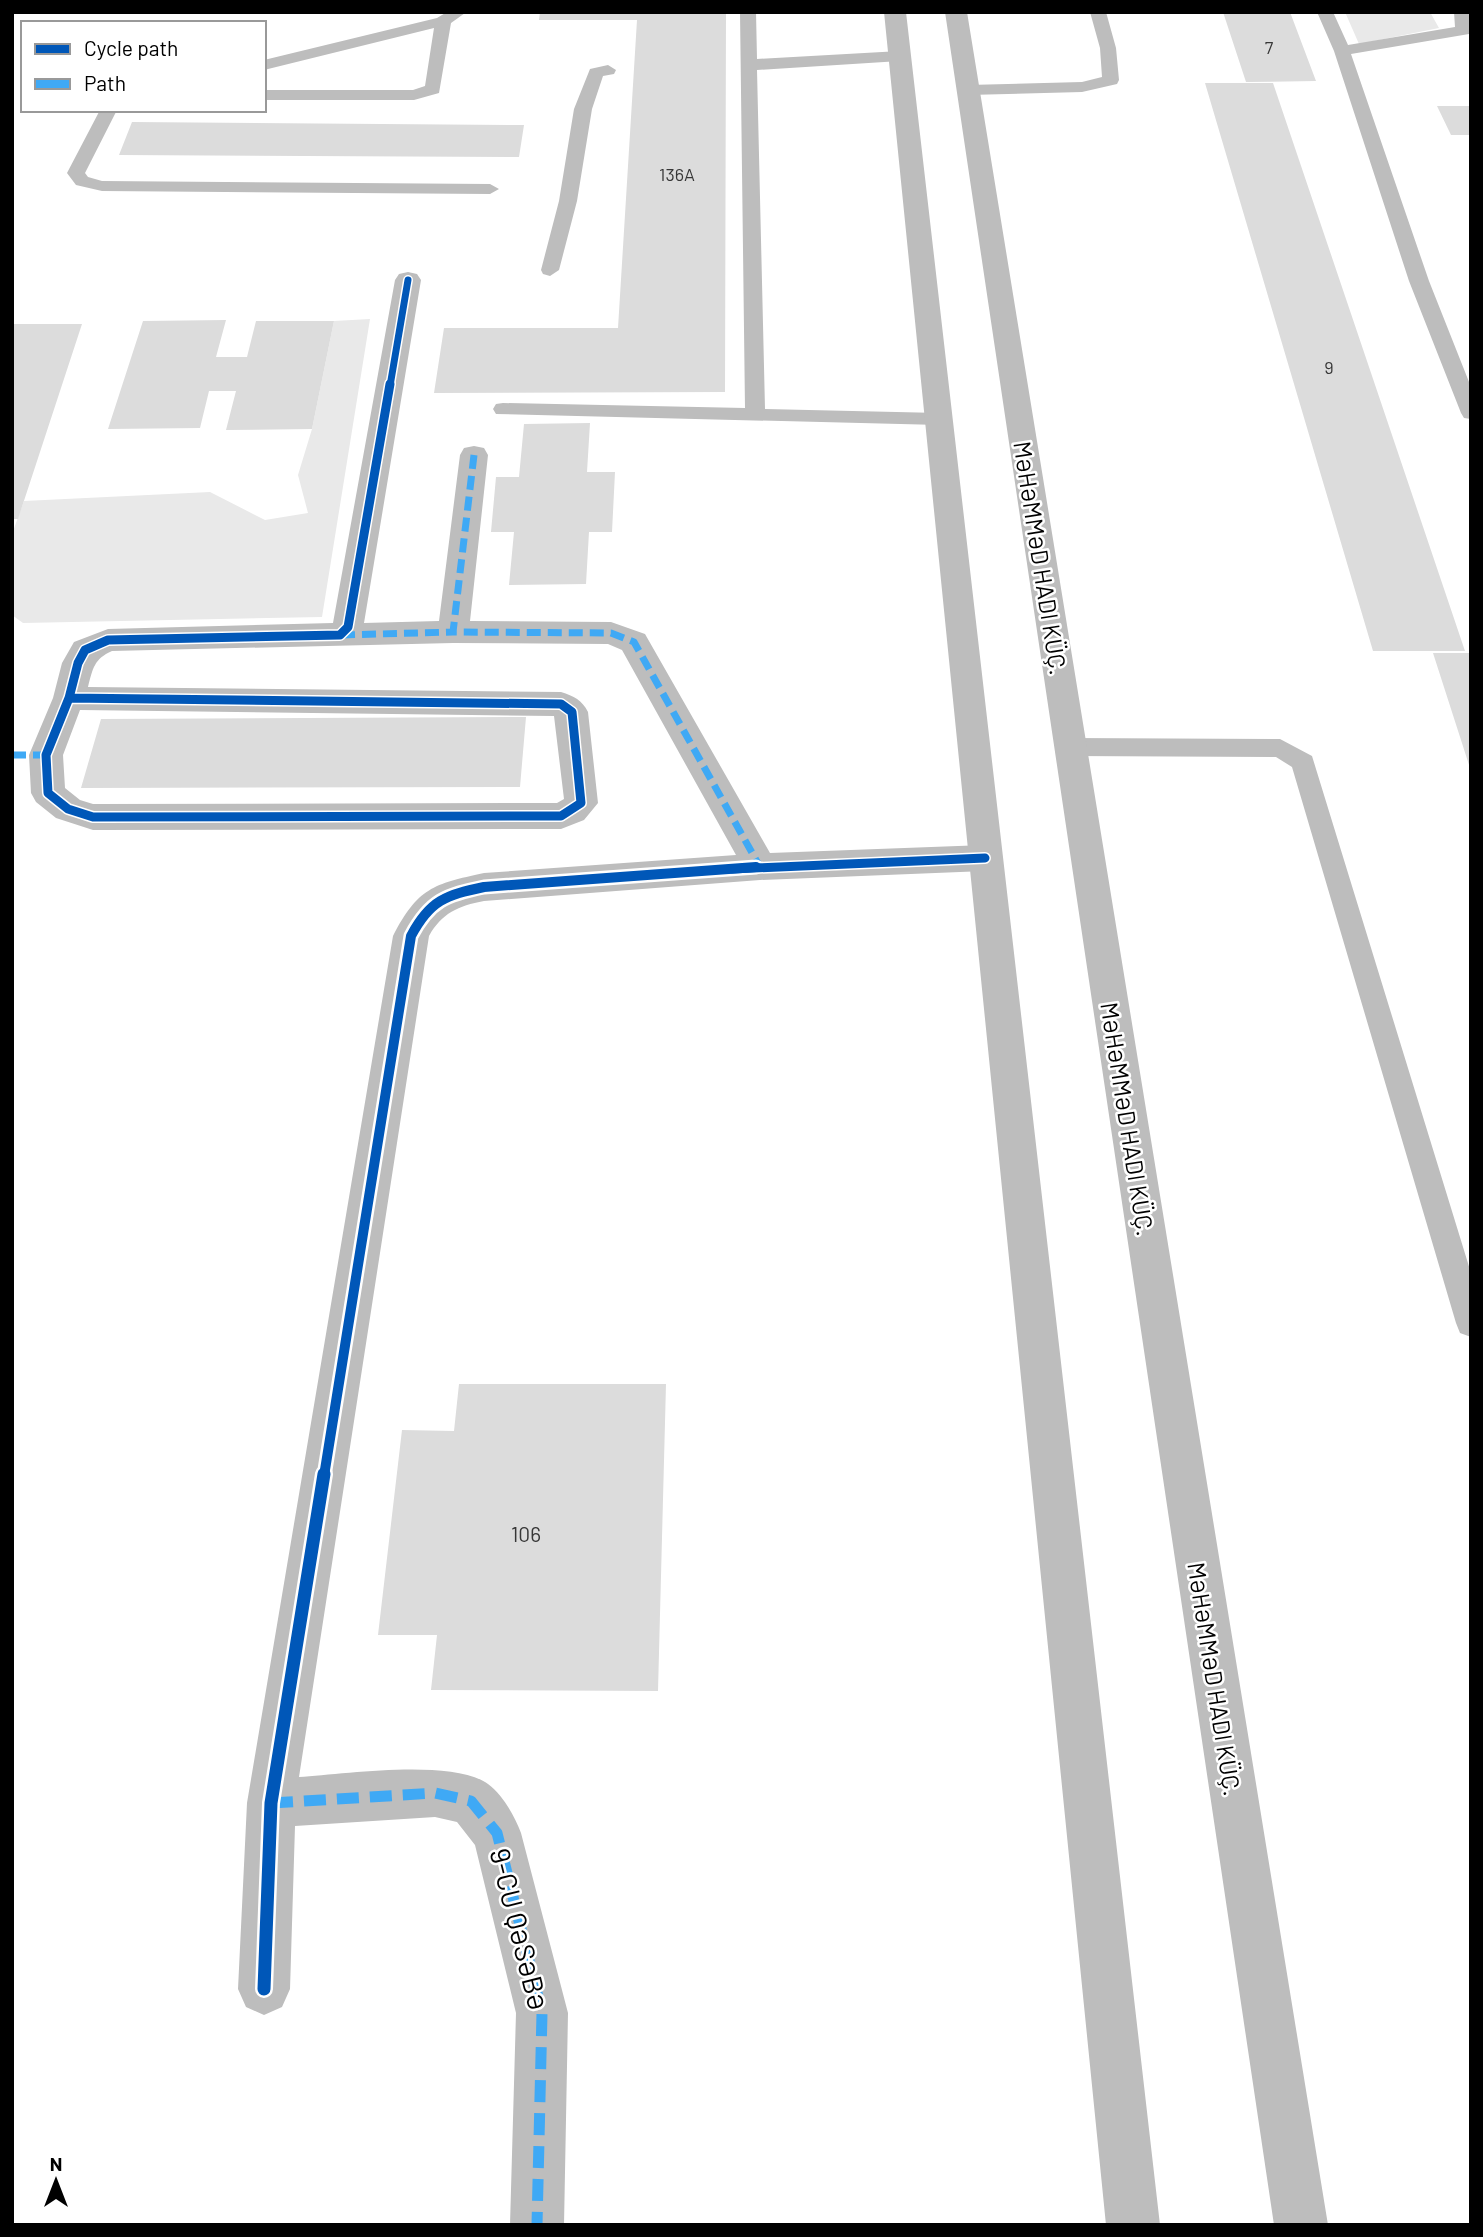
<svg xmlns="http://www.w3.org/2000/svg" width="1483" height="2237" viewBox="0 0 1483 2237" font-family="Barlow,sans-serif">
<rect width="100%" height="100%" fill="#fff"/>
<path fill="#e9e9e9" d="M1345,12H1430L1439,28L1359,44Z
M370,319L322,617L23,623L12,615V534L24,501L210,492L265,520L308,513L298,475L312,429L334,321Z"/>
<path fill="#dcdcdc" d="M540,12H726L725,392L434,393L444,328H618L637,20H539Z
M1223,12H1290L1316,81L1246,82Z
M1205,83H1273L1465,651H1373Z
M1437,106H1471V135H1451Z
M132,122L524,125L519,157L119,155Z
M226,320L216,357H247L256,321H334L312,429L226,430L236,391H209L200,428L108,429L143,321Z
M12,324H82L18,519H12Z
M590,423L587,472H615L612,532H589L586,584L509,585L514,532H491L496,477H519L524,424Z
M1433,653H1471V768H1470Z
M526,717L520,787L81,788L101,719Z
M459,1384H666L658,1691L431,1690L437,1635H378L402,1430L454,1431Z"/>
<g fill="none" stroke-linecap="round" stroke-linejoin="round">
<path fill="#bdbdbd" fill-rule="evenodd" d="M447,12L465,13L451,23L439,93L414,100H264V90H413L425,86L434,28L264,70V60L437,18Z
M740,12H756L757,59L900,51L908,56L900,61L757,70L765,409L940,413L947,414L950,419L947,424L940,425L496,414L493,409L496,404L503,403L745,408Z
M1090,12H1106L1116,48L1119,80L1117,84L1082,92L968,95L959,90L968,85L1082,82L1102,77L1100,48Z
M1317,12H1333L1348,45L1455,27L1454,12H1470L1469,34L1351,54L1429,281L1471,387V419L1464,418L1461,413L1409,281L1334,51Z
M608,65L616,70L614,74L603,76L592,109L577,201L559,270L550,276L543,274L541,270L559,201L574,109L590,69Z
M100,110H117L85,173L88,177L102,181L490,184L499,189L490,194L102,191L76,185L67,173Z
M1070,738L1280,739L1312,756L1471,1273V1337L1460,1333L1456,1323L1292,767L1276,757L1070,756L1062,753L1058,747L1062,741Z"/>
<path fill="#bdbdbd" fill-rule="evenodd" d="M408,272L417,274L421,280L364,623L439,621L460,455L464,448L474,446L484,448L488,455L470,621L611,622L645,634L770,853L985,845L997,849L1002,858L997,867L985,871L760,880L484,901C458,906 442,913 429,936L299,1777C344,1774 452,1758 488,1784C503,1795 515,1817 521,1833L568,2013L564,2225H510L516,2013L475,1845L457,1822L435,1817L295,1826L290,1989L282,2007L264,2015L246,2007L238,1989L247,1803L393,936C418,888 433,884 484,873L736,855L622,650L608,644L453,643L112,651C94,659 93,668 88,687L561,692C574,696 582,700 588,712L598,803L584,820L561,829L93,830L56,818L36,802L31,793L29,755L53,698L62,663L74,642L108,629L333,623L395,280L399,274ZM80,710L554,716L564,799L557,803L93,804L80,800L65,788L63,755Z"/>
<path fill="#bdbdbd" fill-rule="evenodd" d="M884,12H906L1160,2225H1106Z
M945,12H967L1328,2225H1274Z"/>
<path stroke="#3fa9f5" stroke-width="7" stroke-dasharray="14 7" stroke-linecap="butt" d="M474,455L453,632L611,633L634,642L760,867
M341,635L453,632
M12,755H46"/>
<path stroke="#3fa9f5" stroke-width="11" stroke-dasharray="22 11" stroke-linecap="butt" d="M271,1803L435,1793L471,1801L497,1833L542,2013L537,2225"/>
<g stroke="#fff" stroke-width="10">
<path id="cycleway-far3" d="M390,386L408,280"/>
</g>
<g stroke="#fff" stroke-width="12">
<path id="cycleway-far2" d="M69,698L561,704L572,712L581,803L561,816L93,817L68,809L48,793L46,755Z
M69,698L78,663L85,650L108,640L340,635L348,627L390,384
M732,869L985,858"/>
</g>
<g stroke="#fff" stroke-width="15">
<path id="cycleway-far1" d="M324,1476L411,936C430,900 446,895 484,887L756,867"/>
</g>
<g stroke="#fff" stroke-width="18">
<path id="cycleway" d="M264,1989L271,1803L324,1474"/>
</g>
<use href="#cycleway-far3" stroke="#0057b8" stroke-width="7"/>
<use href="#cycleway-far2" stroke="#0057b8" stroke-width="9"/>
<use href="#cycleway-far1" stroke="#0057b8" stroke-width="10"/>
<use href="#cycleway" stroke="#0057b8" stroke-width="13"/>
</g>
<g text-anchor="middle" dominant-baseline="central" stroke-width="5" stroke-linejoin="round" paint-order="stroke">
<g font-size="18" fill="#373737">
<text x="1269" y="47">7</text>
<text x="677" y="174">136A</text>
<text x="1329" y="367">9</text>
</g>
<g font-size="21" fill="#373737">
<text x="526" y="1533">106</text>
</g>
<g font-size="24" fill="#000" stroke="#fff">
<text transform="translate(1041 558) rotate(81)">MƏHƏMMƏD HADI KÜÇ.</text>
<text transform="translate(1128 1119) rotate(81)">MƏHƏMMƏD HADI KÜÇ.</text>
<text transform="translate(1215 1679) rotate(81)">MƏHƏMMƏD HADI KÜÇ.</text>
</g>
<g font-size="28" fill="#000" stroke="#fff">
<text transform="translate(520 1929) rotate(76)">9-CU QƏSƏBƏ</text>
</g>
</g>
<rect width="1483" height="2237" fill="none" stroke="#000000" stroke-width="28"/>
<rect x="21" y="21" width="245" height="91" fill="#ffffff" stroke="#999999" stroke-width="2"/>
<rect x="35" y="44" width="35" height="10" fill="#0057b8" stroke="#999999" stroke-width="2"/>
<text x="84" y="56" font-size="21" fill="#000000">Cycle path</text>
<rect x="35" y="79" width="35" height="10" fill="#3fa9f5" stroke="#999999" stroke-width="2"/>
<text x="84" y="91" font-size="21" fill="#000000">Path</text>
<g transform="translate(56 2181)" stroke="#ffffff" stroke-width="5" paint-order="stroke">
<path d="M0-5L12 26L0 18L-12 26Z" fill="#000000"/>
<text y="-10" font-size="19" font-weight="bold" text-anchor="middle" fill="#000000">N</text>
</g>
</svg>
